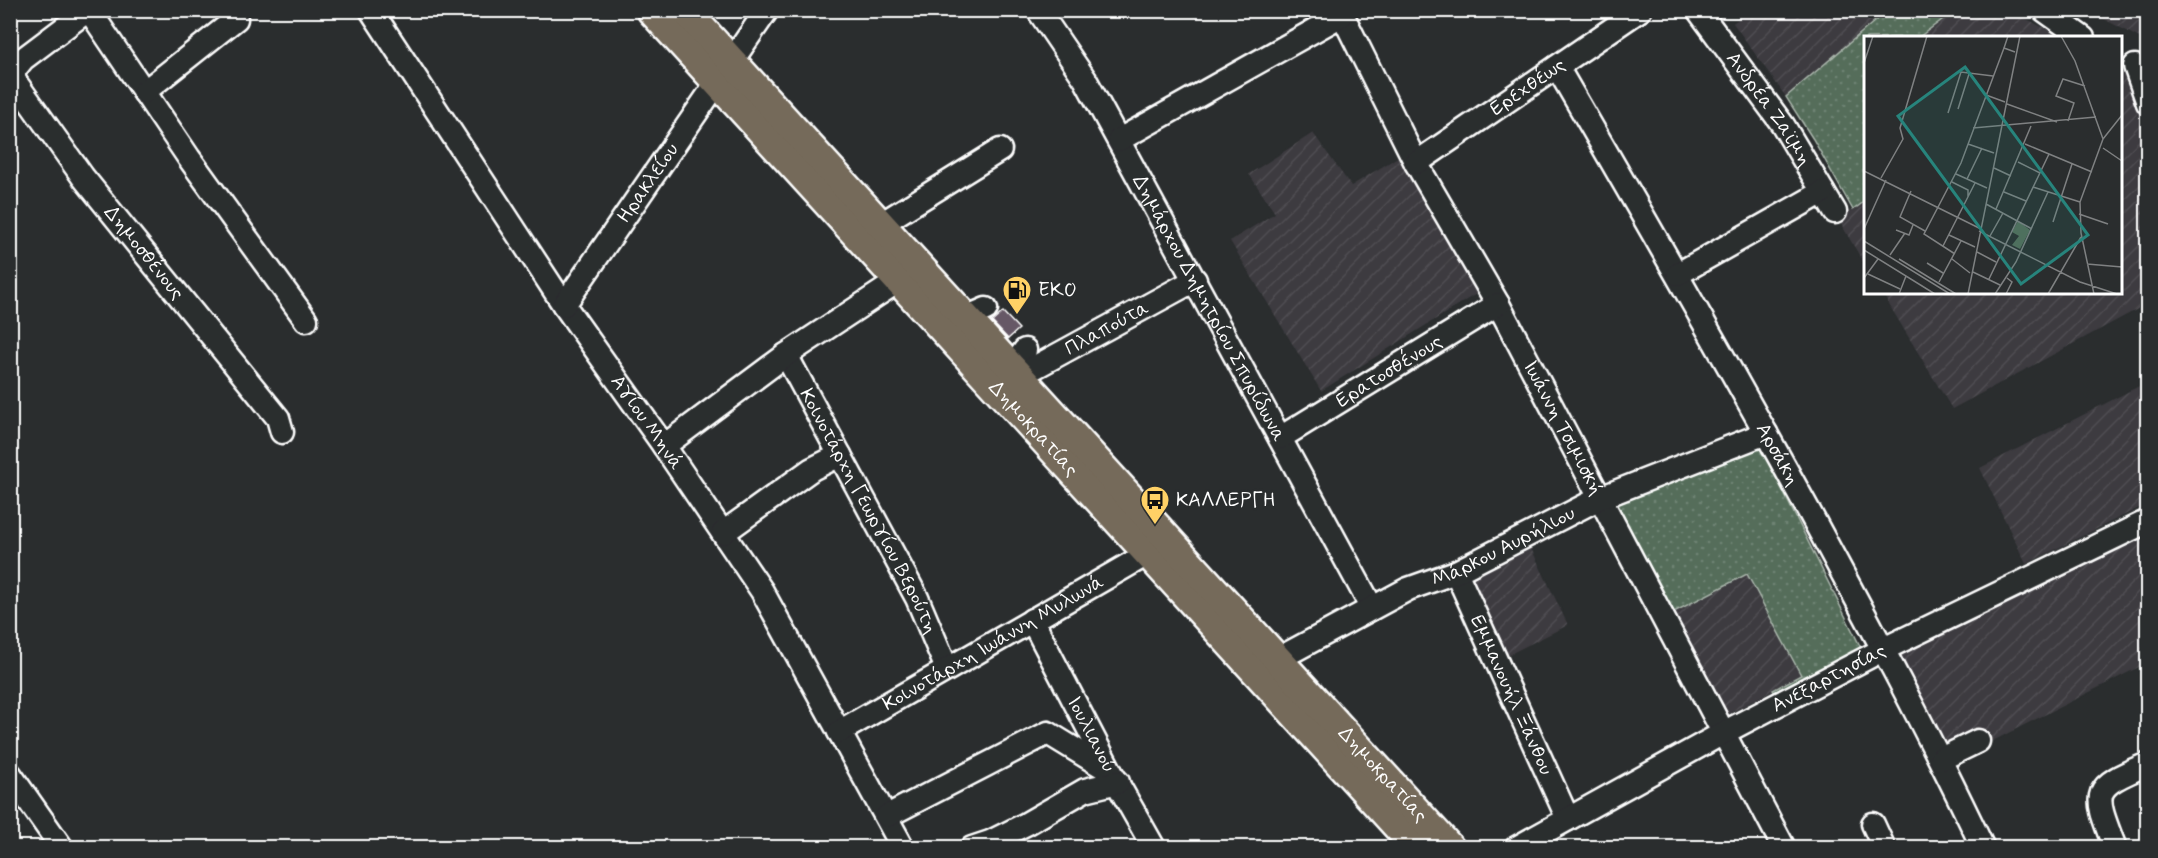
<svg xmlns="http://www.w3.org/2000/svg" width="2158" height="858" viewBox="0 0 2158 858" font-family="Mynerve,sans-serif">
<defs>
<pattern id="industrial-furrows" width="10" height="10" patternUnits="userSpaceOnUse" patternTransform="scale(1.5)"><rect width="10" height="10" fill="#3c3a3f"/><path d="M-1 1l2-2M0 10L10 0M9 11l2-2" fill="none" stroke="#504e52"/></pattern>
<pattern id="grass-dots" width="8" height="8" patternUnits="userSpaceOnUse" patternTransform="scale(1.5)"><rect width="8" height="8" fill="#556d5a"/><path d="M2 2h.1M6 6h.1" fill="none" stroke="#6e8373" stroke-width="1.8" stroke-linecap="round"/></pattern>
</defs>
<rect width="100%" height="100%" fill="#2a2d2e"/>
<filter id="ink" filterUnits="userSpaceOnUse"><feTurbulence type="fractalNoise" baseFrequency=".0167" numOctaves="2"/><feDisplacementMap in="SourceGraphic" scale="12" xChannelSelector="R" yChannelSelector="G"/><feConvolveMatrix kernelMatrix="1 2 1 2 8 2 1 2 1" color-interpolation-filters="sRGB"/></filter>
<g filter="url(#ink)">
<path fill="url(#industrial-furrows)" d="M1954,10L2011,11L2062,37H1919Z
M1748,11H1888L1786,97L1733,23Z
M2089,11H2147V42Z
M2121,69L2138,104L2147,132V304L1952,409L1882,293L2120,292Z
M1313,133L1351,186L1401,155L1479,292L1321,391L1230,241L1275,213L1249,174Z
M1865,201V265L1838,219Z
M2147,382V504L2026,564L1980,468Z
M2147,535V663L1953,761L1897,653Z
M1528,542L1568,625L1506,656L1465,574Z
M1747,573L1801,676L1726,715L1672,613Z"/>
<path fill="url(#grass-dots)" stroke="#aab6ac" stroke-width="1.5" d="M1888,10L1954,11L1919,37L1866,38L1865,201L1853,210L1813,139L1786,97Z
M1760,445L1862,650L1777,696L1773,690L1801,675L1747,574L1672,613L1612,501Z"/>
<path fill="#665966" stroke="#fff" stroke-width="1.5" d="M1003,312L1019,329L1008,339L992,322Z"/>
<g fill="none" stroke-linecap="round" stroke-linejoin="round">
<g stroke="#fff" stroke-width="27">
<g id="minor">
<path id="s1" d="M88,10L23,59L14,70V80L83,177L278,418L282,432"/>
<path d="M89,10L189,158L306,320"/>
<path id="s2" d="M371,10L564,305L664,446L762,591L903,848"/>
<path id="s3" d="M1038,10L1085,79L1372,608"/>
<path id="s4" d="M1340,10L1416,163L1498,304L1784,848"/>
<path id="s5" d="M1698,10L1783,125L1835,212"/>
<path d="M2044,10L2083,38"/>
<path d="M2135,66L2148,103"/>
<path id="s6" d="M1557,67C1643,215 1728,363 1810,513C1870,624 1929,734 1983,848"/>
<path d="M144,92L236,19"/>
<path d="M1119,140L1342,15"/>
<path id="s7" d="M1416,163L1640,10"/>
<path d="M881,224L1000,150"/>
<path d="M1678,274L1823,192"/>
<path id="s8" d="M564,305L767,10"/>
<path d="M965,318L986,309"/>
<path id="s9" d="M786,355L917,598L947,669"/>
<path d="M1012,368L1025,350"/>
<path id="s10" d="M1019,376L1195,280"/>
<path id="s11" d="M1280,438L1498,304"/>
<path d="M664,446L786,355L898,281"/>
<path d="M723,533L812,469L840,455"/>
<path id="s12" d="M1456,572L1568,819"/>
<path id="s13" d="M1032,620L1111,772L1154,848"/>
<path id="s14" d="M1278,659L1408,589L1456,572L1600,498L1766,433"/>
<path id="s15" d="M839,732L1149,553"/>
<path d="M1941,759L1978,741"/>
<path d="M10,774L62,848"/>
<path d="M887,816L1048,733L1110,771"/>
<path d="M1873,824L1884,848"/>
<path d="M972,848L990,842L1026,824L1085,790L1118,782"/>
<path id="s16" d="M1516,848L1725,732L1884,649L2148,521"/>
<path d="M2115,848C2093,791 2090,788 2148,764"/>
</g>
</g>
<g stroke="#fff" stroke-width="33">
<g id="major">
<path id="s17" d="M651,10L1417,848"/>
<path id="s18" d="M685,10L1450,848"/>
</g>
</g>
<use href="#minor" stroke="#2a2d2e" stroke-width="22"/>
<use href="#major" stroke="#746a5a" stroke-width="28"/>
</g>
</g>
<defs>
<g id="fuel-pin" transform="scale(1.5)"><path d="M0 17L-7.5 6A9.5 9.5 0 1 1 7.5 6Z" fill="#ffd166" stroke="#2a2d2e"/><path d="M-5.5-6h7V0h2V4h1.3V-2.5L3-4.5l.8-.8L6-3V5H2.5V1h-1V6h-7ZM-4.2-4.7v3.2H.2V-4.7Z" fill="#111"/></g>
<g id="bus-pin" transform="scale(1.5)"><path d="M0 17L-7.5 6A9.5 9.5 0 1 1 7.5 6Z" fill="#ffd166" stroke="#2a2d2e"/><path d="M-5-6H5V4H4V6H2V4H-2V6H-4V4H-5ZM-3.5-4V0h7V-4ZM-3.5 1.2v1.5H-2V1.2ZM2 1.2v1.5H3.5V1.2Z" fill="#111"/></g>
</defs>
<g fill-rule="evenodd">
<use href="#fuel-pin" x="1017" y="290"/>
<use href="#bus-pin" x="1155" y="500"/>
</g>
<g text-anchor="middle" dominant-baseline="central" stroke-width="5" stroke-linejoin="round" paint-order="stroke">
<g font-size="20" fill="#fff" stroke="#2a2d2e">
<text stroke="none"><textPath href="#s7" startOffset="135">Ερεχθέως</textPath></text>
<text stroke="none"><textPath href="#s5" startOffset="122">Ανδρέα Ζαϊμη</textPath></text>
<text stroke="none"><textPath href="#s8" startOffset="148">Ηρακλείου</textPath></text>
<text stroke="none"><textPath href="#s1" startOffset="322">Δημοσθένους</textPath></text>
<text stroke="none"><textPath href="#s3" startOffset="344">Δημάρχου Δημητρίου Σπυρίδωνα</textPath></text>
<text stroke="none"><textPath href="#s10" startOffset="100">Πλαπούτα</textPath></text>
<text stroke="none"><textPath href="#s11" startOffset="128">Ερατοσθένους</textPath></text>
<text stroke="none"><textPath href="#s2" startOffset="496">Αγίου Μηνά</textPath></text>
<text stroke="none"><textPath href="#s4" startOffset="474">Ιωάννη Τσιμισκή</textPath></text>
<text stroke="none"><textPath href="#s17" startOffset="567">Δημοκρατίας</textPath></text>
<text stroke="none"><textPath href="#s6" startOffset="446">Αρσάκη</textPath></text>
<text stroke="none"><textPath href="#s9" startOffset="177">Κοινοτάρχη Γεωργίου Βερούτη</textPath></text>
<text stroke="none"><textPath href="#s14" startOffset="252">Μάρκου Αυρήλιου</textPath></text>
<text stroke="none"><textPath href="#s15" startOffset="178">Κοινοτάρχη Ιωάννη Μυλωνά</textPath></text>
<text stroke="none"><textPath href="#s16" startOffset="356">Ανεξαρτησίας</textPath></text>
<text stroke="none"><textPath href="#s12" startOffset="135">Εμμανουήλ Ξάνθου</textPath></text>
<text stroke="none"><textPath href="#s13" startOffset="129">Ιουλιανού</textPath></text>
<text stroke="none"><textPath href="#s18" startOffset="1035">Δημοκρατίας</textPath></text>
</g>
<g font-size="20" fill="#fff" stroke="#2a2d2e" text-anchor="start">
<text x="1038" y="290">EKO</text>
<text x="1176" y="500">ΚΑΛΛΕΡΓΗ</text>
</g>
</g>
<g transform="translate(1864 36)">
<rect width="258" height="258" fill="#2a2d2e"/>
<path d="M154,185L166,194L156,213L148,209L155,200L148,196Z" fill="#556d5a"/>
<path fill="none" stroke="#7f8182" stroke-width="1.5" d="M144,0L140,12L151,16M197,0L211,25L239,103L216,166L217,197L230,258M0,27L9,0M122,59L141,66M143,68L193,86M94,73L105,38M84,77L97,36L129,40M204,85L210,67L192,60L199,43L221,50M109,92L232,81M239,103L258,79M104,108L130,117M161,108L228,136M239,112L258,125M154,126L176,137M130,132L147,140M0,135L117,193M92,138L123,152M17,142L39,103L36,92L63,0M103,143L118,112M88,146L104,154V161M169,151L216,166M47,155L36,181L61,195M140,156L162,165M122,168L168,193M132,173L167,90M215,178L244,188M189,186L208,128M0,193L22,144M32,194L45,199L49,189M115,195L216,246L253,258M85,199L111,211M126,200L139,177M0,205L86,258M79,210L111,147M0,214L71,258M113,216L132,226M91,218L60,198L97,127L140,12M26,219L41,197M35,223L92,258M88,223L106,237M63,227L79,237M223,228L258,231M109,236L136,249M4,238L36,253M0,242L14,223M125,243L185,118M75,246L97,205M35,258L42,240M104,258L156,0M131,258L152,226L184,156M142,258L148,246L143,242M184,258L217,201"/>
<path fill="#27847c" fill-opacity="0.15" stroke="#27847c" stroke-width="3" d="M101,31L224,199L157,248L34,80Z"/>
<rect width="258" height="258" fill="none" stroke="#fff" stroke-width="3"/>
</g>
<rect width="2158" height="858" fill="none" stroke="#2a2d2e" stroke-width="36"/>
<rect x="18" y="18" width="2122" height="822" fill="none" stroke="#fff" stroke-width="2" filter="url(#ink)"/>
</svg>
